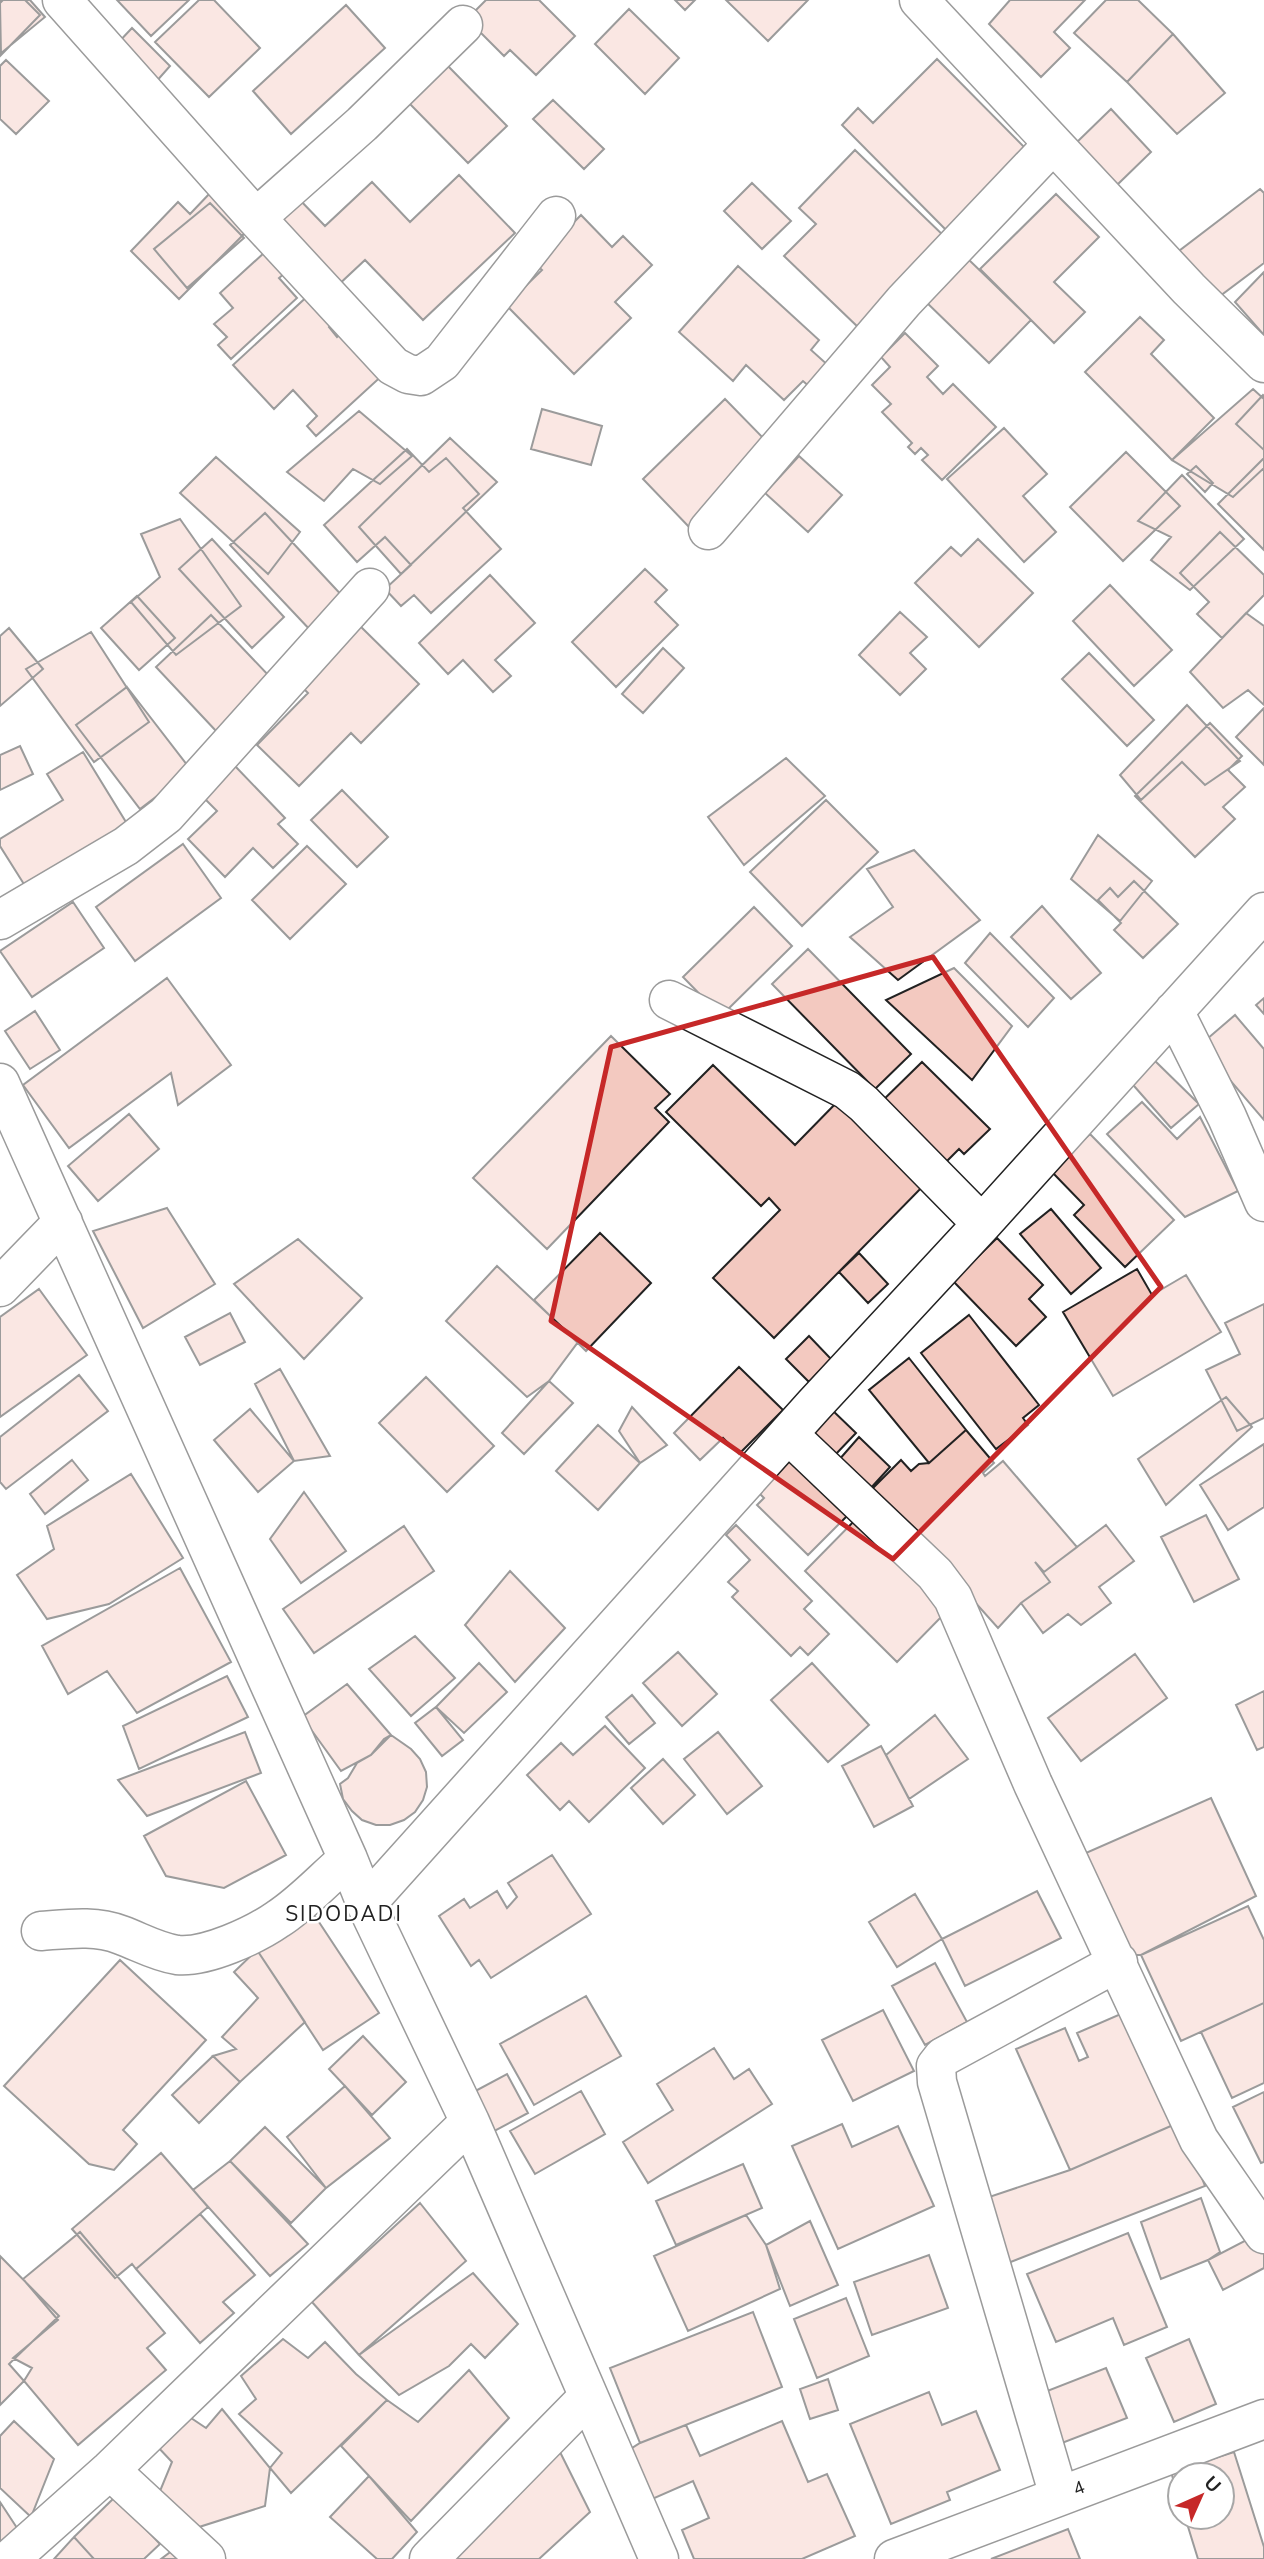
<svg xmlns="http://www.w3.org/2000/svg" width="1264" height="2559" viewBox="0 0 1264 2559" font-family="'Nunito Sans',sans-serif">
<rect width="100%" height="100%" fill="#fff"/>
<path fill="#f3c9c0" stroke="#222" stroke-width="2" d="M0,0H30L45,17L0,54Z
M3,0H25L40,15L1,55L0,3Z
M117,0H189L151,36Z
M199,0H214L260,48L209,97L155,42Z
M486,0H539L575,36L536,75L510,50L504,56L467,19Z
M675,0H695L685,10Z
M726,0H808L768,41Z
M1010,0H1085L1054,32L1070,48L1041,77L989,24Z
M1106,0H1138L1173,34L1127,82L1074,33Z
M346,5L385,48L291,134L253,91Z
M629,9L679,58L645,94L595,44Z
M132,28L170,66L155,83L115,46Z
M1173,34L1225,93L1177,134L1127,82Z
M937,59L1034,157L953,237L842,125L858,108L873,123Z
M6,60L49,101L16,134L0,119V66Z
M445,63L507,126L468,163L407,101Z
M553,100L604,149L584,169L533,119Z
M1111,109L1151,152L1117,185L1076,143Z
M855,150L947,239L860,329L784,256L816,224L799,208Z
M459,175L515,233L423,320L365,260L335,288L272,223L298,198L325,226L372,182L410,222Z
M752,183L791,221L762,249L724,211Z
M1260,189L1264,193V263L1212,302L1175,254Z
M212,191L250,228L179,299L131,251L178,202L190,214Z
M1056,194L1099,237L1054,282L1085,312L1054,343L980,269Z
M210,203L244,238L187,288L154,249Z
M581,215L612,247L623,236L652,265L615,302L631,318L574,374L506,305L542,270L534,263Z
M265,252L285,273L279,278L297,298L231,359L218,345L227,337L214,324L233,308L220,293Z
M966,257L1031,320L989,363L924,300Z
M738,266L819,340L811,350L830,367L811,388L803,381L784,400L746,365L733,381L679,332Z
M1264,272V335L1235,302Z
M312,292L337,319L329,327L337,337L347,328L386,372L316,436L307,426L317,416L293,390L274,409L233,365Z
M1140,317L1164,340L1151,354L1214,418L1172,460L1085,372Z
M905,333L938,366L927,377L943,394L953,384L996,427L942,480L922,460L928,455L921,448L915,454L908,447L912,443L882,412L891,404L872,385L890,367L881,357Z
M1253,389L1264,399V468L1233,497L1172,460Z
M1263,395L1264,396V450L1236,424Z
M725,399L773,448L691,529L643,479Z
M542,409L602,426L591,465L531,449Z
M359,411L412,456L380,484L353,469L324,501L287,472Z
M1004,428L1047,474L1023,496L1056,532L1024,562L947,479Z
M450,438L497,482L401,574L359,527Z
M407,449L429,472L446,458L479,494L463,508L501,549L431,613L414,595L401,606L385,589L411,565L385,537L357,562L324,525Z
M1126,452L1180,506L1123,561L1070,507Z
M799,456L842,495L808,532L765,493Z
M216,457L300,532L268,574L180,493Z
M1264,458V550L1218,504Z
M1196,466L1213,483L1205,492L1187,474Z
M1182,475L1244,539L1190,590L1151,560L1171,537L1138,521Z
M265,513L347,601L313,633L230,545Z
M180,519L241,606L176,655L131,602L160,577L141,534Z
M1220,532L1264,575V595L1222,638L1197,614L1209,602L1180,573Z
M212,539L284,617L252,648L179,569Z
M978,539L1033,593L979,647L915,583L951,547L961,556Z
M645,569L667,590L655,602L678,625L616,687L572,642Z
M490,575L535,623L495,660L511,676L493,692L463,660L448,674L419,643Z
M1110,585L1172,650L1134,686L1073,621Z
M137,596L175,638L139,670L101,628Z
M900,612L927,637L910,653L926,669L900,695L859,655Z
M1246,613L1264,626V705L1248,690L1223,708L1190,672Z
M211,615L272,679L217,732L156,667Z
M355,621L419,684L361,743L351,733L299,786L257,745L308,693L296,681Z
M9,628L43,669L0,706V636Z
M91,632L149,722L94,762L26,669Z
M663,648L684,668L643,713L622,694Z
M1089,653L1154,720L1127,746L1062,679Z
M127,687L191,770L140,809L76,725Z
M1187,705L1240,761L1205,785L1182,762L1141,800L1120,775Z
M1264,708V765L1236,737Z
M1210,723L1242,756L1228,770L1245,787L1223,807L1235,819L1195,857L1135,796Z
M20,746L33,774L0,790V755Z
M83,752L129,827L27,889L0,846V839L63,800L47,774Z
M786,758L825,796L744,865L708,817Z
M235,766L285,818L278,824L298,844L273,868L253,848L225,877L188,839L217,811L203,797Z
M342,790L388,837L357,867L311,820Z
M826,800L878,852L802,926L750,872Z
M1098,835L1152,881L1120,921L1071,879Z
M183,844L221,898L135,961L96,907Z
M307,846L346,884L290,939L252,900Z
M914,850L980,920L898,980L850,937L893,907L867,869Z
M1134,881L1178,924L1143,958L1114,930L1121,923L1098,900L1110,888L1118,897Z
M73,902L104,948L32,997L0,951Z
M1042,906L1101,973L1071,999L1011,937Z
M754,907L792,946L721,1016L683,977Z
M990,933L1054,998L1028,1027L965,963Z
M808,949L911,1054L875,1089L772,984Z
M954,968L1012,1026L972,1080L886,1000Z
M167,978L231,1065L178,1105L171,1073L69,1148L23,1085Z
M1264,998V1014L1256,1005Z
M35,1011L60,1050L30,1069L5,1031Z
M1235,1015L1264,1049V1120L1200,1045Z
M611,1036L670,1094L655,1108L669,1122L547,1249L473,1178Z
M1150,1056L1199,1104L1171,1128L1127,1078Z
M922,1062L990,1129L964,1154L959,1149L938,1170L875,1108Z
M713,1065L795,1145L843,1096L929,1180L774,1338L713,1278L780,1210L769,1198L761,1206L666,1112Z
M1142,1102L1177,1139L1200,1117L1238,1191L1185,1217L1107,1134Z
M129,1114L159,1149L98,1201L68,1166Z
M1090,1134L1174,1220L1125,1267L1074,1215L1084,1205L1051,1171Z
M167,1208L215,1284L143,1328L93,1231Z
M1051,1209L1101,1268L1071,1294L1020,1234Z
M600,1233L651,1283L586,1351L534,1300Z
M997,1238L1043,1285L1029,1299L1046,1317L1016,1346L953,1281Z
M298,1239L362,1298L304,1359L234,1284Z
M859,1253L888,1284L868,1303L839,1272Z
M497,1266L578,1342L549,1381L527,1397L446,1321Z
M1137,1269L1152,1295L1186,1275L1221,1332L1113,1396L1063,1312Z
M39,1289L87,1355L0,1417V1317Z
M1264,1304V1418L1237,1431L1206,1370L1240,1354L1225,1323Z
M230,1313L245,1342L200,1365L185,1337Z
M969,1315L1039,1405L1023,1418L1028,1425L996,1449L921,1353Z
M809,1336L831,1359L809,1382L786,1359Z
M909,1358L966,1430L929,1463L869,1390Z
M739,1367L783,1410L739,1454L723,1438L700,1460L674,1433Z
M280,1369L330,1456L294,1461L255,1384Z
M79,1375L108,1411L6,1489L0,1482V1437Z
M426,1377L494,1446L447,1492L379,1423Z
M549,1381L573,1403L524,1454L502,1433Z
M1226,1397L1252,1427L1166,1505L1138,1459Z
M632,1407L667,1445L640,1463L619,1431Z
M829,1407L856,1433L835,1455L808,1429Z
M250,1409L294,1461L258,1492L214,1440Z
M598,1425L640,1463L598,1510L556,1471Z
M966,1430L994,1463L983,1473L985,1476L1003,1461L1077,1547L1044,1572L1035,1562L1050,1582L1021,1603L998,1628L973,1600L861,1500L901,1460L911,1471L919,1464L929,1463Z
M859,1437L890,1467L869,1490L838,1461Z
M1264,1444V1507L1228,1530L1200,1485Z
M796,1445L858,1505L808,1555L757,1505L764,1498L754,1488Z
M72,1460L88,1480L45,1514L30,1494Z
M131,1474L183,1558L109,1604L47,1619L17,1575L54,1549L47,1526Z
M304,1492L346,1551L301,1583L270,1539Z
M864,1511L949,1609L897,1662L805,1571Z
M1206,1515L1239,1579L1194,1602L1161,1537Z
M736,1525L812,1601L804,1609L829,1634L808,1655L800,1647L791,1656L732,1597L738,1591L728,1582L750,1560L726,1535Z
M1106,1525L1134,1561L1099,1587L1111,1603L1081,1625L1068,1614L1043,1633L1021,1603L1050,1582L1035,1562L1044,1572Z
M404,1526L434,1571L314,1653L283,1609Z
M180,1568L231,1662L137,1713L107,1671L68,1694L42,1646Z
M510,1571L565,1628L515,1682L465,1625Z
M415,1636L455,1678L411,1716L369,1669Z
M678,1652L717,1694L682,1726L643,1683Z
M1135,1654L1167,1698L1081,1761L1048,1718Z
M479,1663L507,1692L464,1733L436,1707Z
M812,1663L869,1725L828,1762L771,1700Z
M227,1676L248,1717L139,1769L123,1726Z
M347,1684L391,1735L371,1755L341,1771L302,1717Z
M1264,1691V1747L1257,1750L1236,1705Z
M632,1695L655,1723L629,1744L606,1717Z
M436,1707L463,1740L442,1756L415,1723Z
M935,1715L968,1759L909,1799L886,1755Z
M605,1726L645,1768L589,1822L569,1801L560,1810L527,1775L561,1743L573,1755Z
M245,1732L261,1773L147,1816L118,1780Z
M718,1732L762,1786L727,1814L684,1759Z
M391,1735L411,1749L420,1759L426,1772L427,1787L423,1800L415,1812L404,1820L390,1825H376L362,1820L352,1811L343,1799L340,1784L348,1778L357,1763L371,1755L384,1739Z
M881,1746L913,1806L874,1827L842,1766Z
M663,1759L695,1795L663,1824L631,1788Z
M246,1781L286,1855L224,1888L166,1876L144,1836Z
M1211,1798L1256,1896L1141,1955H1124L1079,1856Z
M552,1855L591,1914L491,1978L479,1960L471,1966L439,1916L464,1899L470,1908L497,1891L507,1908L517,1897L508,1883Z
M1037,1891L1061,1938L965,1986L942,1939Z
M915,1894L942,1939L897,1967L869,1922Z
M1248,1906L1264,1940V2003L1181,2041L1141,1955Z
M313,1913L379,2013L323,2050L257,1950Z
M257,1950L305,2022L240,2082L213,2056L236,2049L222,2037L258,1998L234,1972Z
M120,1960L206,2040L123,2130L137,2144L114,2170L89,2164L4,2086Z
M935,1963L967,2022L925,2045L892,1986Z
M586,1996L621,2056L534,2105L500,2044Z
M1264,2003V2083L1232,2098L1201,2032Z
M883,2010L914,2071L853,2101L822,2040Z
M1123,2013L1180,2122L1070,2170L1016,2049L1065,2028L1079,2061L1088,2057L1077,2033Z
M363,2036L406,2082L372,2115L329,2069Z
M714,2048L734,2079L749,2069L772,2104L648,2183L623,2142L673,2110L657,2084Z
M213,2056L240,2082L199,2123L172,2095Z
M507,2074L528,2113L487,2135L466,2096Z
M345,2086L390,2138L326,2188L287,2137Z
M581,2091L605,2134L535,2174L510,2131Z
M1264,2092V2162L1261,2163L1233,2107Z
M1180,2122L1205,2186L1003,2265L977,2201L1070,2170Z
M842,2124L852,2147L898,2126L934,2206L838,2249L792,2146Z
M265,2127L326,2188L291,2223L230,2161Z
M161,2153L208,2207L136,2269L132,2264L115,2278L72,2229Z
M230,2161L308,2244L270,2276L193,2190Z
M743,2164L762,2208L676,2245L656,2201Z
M1201,2198L1220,2252L1208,2260L1161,2279L1141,2222Z
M420,2203L466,2261L359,2355L312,2302Z
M200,2214L255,2275L223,2302L234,2313L200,2343L136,2269Z
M746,2215L766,2245L780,2289L688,2331L654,2256Z
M810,2221L838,2285L790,2306L766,2245Z
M80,2232L165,2333L147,2348L166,2370L78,2445L24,2381L32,2368L13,2358L58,2320L23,2279Z
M1128,2233L1167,2327L1124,2345L1113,2318L1056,2342L1027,2274Z
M1256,2235L1264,2250V2268L1223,2290L1208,2260Z
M929,2255L948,2308L872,2335L854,2282Z
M0,2256L59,2316L9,2364L24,2381L0,2405Z
M473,2273L518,2324L485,2358L471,2344L449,2366L399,2395L359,2355Z
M846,2298L869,2356L817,2378L794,2319Z
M753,2312L782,2387L640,2443L610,2368Z
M283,2339L308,2358L325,2342L356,2374L387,2400L291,2493L270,2468L282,2453L239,2414L256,2399L241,2376Z
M1189,2339L1216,2404L1174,2422L1146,2358Z
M1106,2368L1127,2418L1062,2443L1042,2393Z
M469,2370L509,2418L411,2521L341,2446L387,2400L418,2422Z
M828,2379L838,2410L810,2419L800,2389Z
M929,2392L942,2425L976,2411L1000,2470L947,2492L950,2500L891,2524L850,2424Z
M222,2409L270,2468L265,2506L199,2527L160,2491L172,2462L156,2445L188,2416L206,2428Z
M14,2421L54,2459L31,2517L0,2488V2436Z
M782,2421L808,2482L827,2474L855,2536L802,2559H694L682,2530L709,2518L693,2481L650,2500L629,2450L640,2443L686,2425L700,2456Z
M557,2446L590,2512L539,2559H435Z
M1234,2452L1264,2547V2559H1198L1185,2517H1222V2475H1180V2502L1171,2472Z
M369,2476L417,2532L392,2559H377L330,2517Z
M115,2497L160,2544L144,2559H94L74,2537Z
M0,2502L21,2534L0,2553Z
M1068,2529L1080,2559H991Z
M74,2537L94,2559H54Z
M177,2547L186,2559H161Z"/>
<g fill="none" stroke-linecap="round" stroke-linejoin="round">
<g stroke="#222" stroke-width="41">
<path id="minor" d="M62,0L256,218L362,124L463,25
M919,0L1189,289L1264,363
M256,218L393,366L408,374L421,376L442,362L556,216
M708,530L904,301L1053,144
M0,920L126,846L166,815L370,588
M669,1000L847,1090L864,1104L982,1224
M1174,1011L1227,1117L1264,1202
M0,1083L348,1859L366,1904L470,2122L659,2559
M0,1287L63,1222
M789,1435L935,1574L953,1598L1033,1784L1199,2140L1264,2234
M366,1904L814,1405L982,1224L1264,912
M41,1931C68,1929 95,1925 121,1935C140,1942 157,1952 177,1955C206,1958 255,1935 278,1919C303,1903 325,1878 348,1859
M110,2470L206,2559
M1059,2496L937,2082L936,2066L943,2057L1118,1962
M10,2559L110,2470L470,2122
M429,2559L588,2397
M894,2559L1264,2419"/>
</g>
<use href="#minor" stroke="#fff" stroke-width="38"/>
</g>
<path d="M0 0H1264V2559H0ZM933,957L1161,1287L893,1559L551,1321L611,1047Z" fill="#fff" fill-opacity=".55" fill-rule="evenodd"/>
<path fill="none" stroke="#c62828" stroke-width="5" stroke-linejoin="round" d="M933,957L1161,1287L893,1559L551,1321L611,1047Z"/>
<g text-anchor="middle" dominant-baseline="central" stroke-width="5" stroke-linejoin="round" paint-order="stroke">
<g font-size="18" fill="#222" stroke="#fff">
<text transform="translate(1079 2488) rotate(-21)">4</text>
</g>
<g font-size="21" letter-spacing="2" fill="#222" stroke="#fff">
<text x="344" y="1914">SIDODADI</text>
</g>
</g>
<g transform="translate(1201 2496) rotate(45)"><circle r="33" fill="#ffffff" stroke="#a7a7a7" stroke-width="2"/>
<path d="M0-5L12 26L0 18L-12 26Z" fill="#c62828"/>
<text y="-10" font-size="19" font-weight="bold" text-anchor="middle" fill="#222222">U</text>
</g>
</svg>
